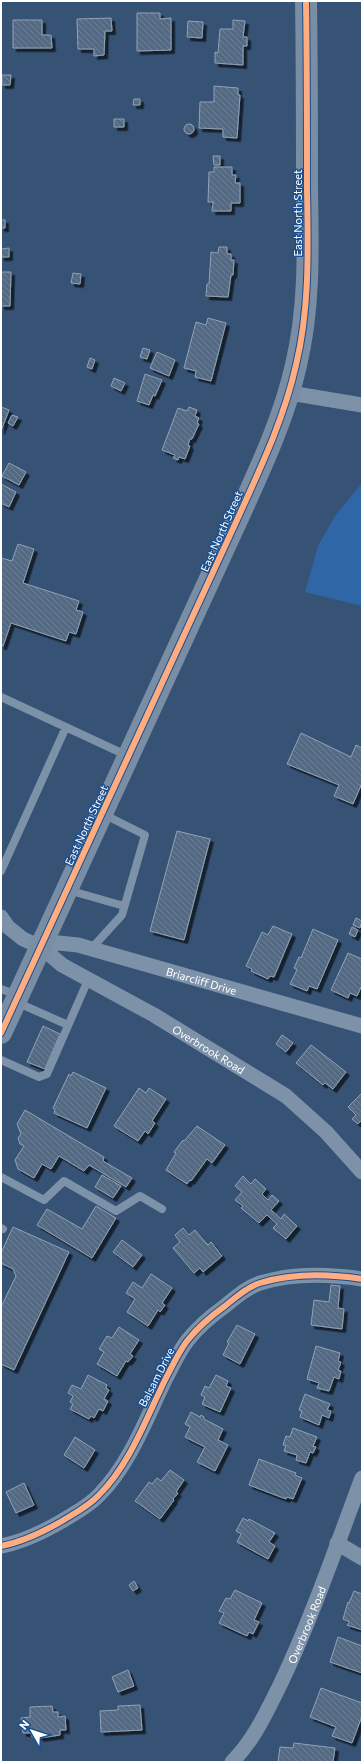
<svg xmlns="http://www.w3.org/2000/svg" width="363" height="1763" viewBox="0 0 363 1763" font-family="Commissioner,sans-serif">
<defs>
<pattern id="building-back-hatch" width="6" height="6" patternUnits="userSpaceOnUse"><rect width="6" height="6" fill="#526984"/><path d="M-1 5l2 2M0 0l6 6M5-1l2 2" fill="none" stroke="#6c8096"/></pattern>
<filter id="shadow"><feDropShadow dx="3.5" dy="3.5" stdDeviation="0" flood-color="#0009"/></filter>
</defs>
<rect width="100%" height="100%" fill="#365274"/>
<path fill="#2f66a5" d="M362,483V606L305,592L318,546L335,516Z"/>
<path fill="url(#building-back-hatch)" stroke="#92a2b6" filter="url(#shadow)" d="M137,13H160V19L171,18V50L137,51Z
M111,18L112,31H105L104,55L94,56V49H78L77,19Z
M13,20H42V35H51L52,48H13Z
M233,20L245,21L243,37H247V46H243V65L215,63V52L218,53L220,29H233Z
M188,21L203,22L202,38L187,37Z
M2,75H11L10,85H2Z
M214,86L238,88V95H240L237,138L223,137V129L199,128L200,102H214Z
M134,99H140V105H133Z
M114,119H124V127H114Z
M184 129a5 5 0 1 1 10 0a5 5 0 1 1-10 0Z
M213,156H220V165H214Z
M214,167H232V175H236L235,183H240V203H231V211H212L213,202H208L209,172H214Z
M1,220H5V228H1Z
M219,247H227V254H231V260H234L233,275H231L228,297L206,296L207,284H209L211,252L218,253Z
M9,248V257H1V249Z
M1,272H11L10,306H1Z
M73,273L81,274L80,284L71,283Z
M208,318L226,323L211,381L195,377L196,371L184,368L196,322L206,325Z
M143,348L150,350L147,359L140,357Z
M157,352L175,360L169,376L150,368Z
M90,358L95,360L92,369L87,367Z
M145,374L162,380L155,396L153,395L149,405L137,401Z
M114,378L125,383L121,391L111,386Z
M1,407L9,410L1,431Z
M189,407L197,410L195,416L199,418L197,423L199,424L192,439H190L188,445L190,446L185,459L179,457L178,460L173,458L175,455L162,450L178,408L187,411Z
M12,415L18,417L13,426L8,423Z
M9,463L26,472L19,485L2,476Z
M1,484L16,492L9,507L1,503Z
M18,544L34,549L23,583L79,601L76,610L83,612L76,634L69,632L66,641L11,623L3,646H1V558L12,561Z
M301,733L351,757L356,745L362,748V783L353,804L334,796L339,785L287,764Z
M177,831L210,839L184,940L150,931Z
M356,918L362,921L360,928L353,925Z
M273,926L292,934L274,977L270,976L268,979L251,971L252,969L246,966L262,932L268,935Z
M352,927L358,930L355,937L349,934Z
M313,929L338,940L317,989L309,986L307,991L290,984L297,970L294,968L299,957L301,958Z
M348,953L362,959V985L357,996L350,993L348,998L331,990Z
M43,1026L60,1034L45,1069L27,1062Z
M282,1035L293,1043L286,1052L276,1044Z
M311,1045L346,1072L333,1089L325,1083L323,1085L296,1063Z
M73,1072L106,1088L87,1128L54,1113L55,1109L53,1108L69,1074L71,1076Z
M139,1088L146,1093L149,1088L166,1099L152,1121L155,1123L148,1134L145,1131L138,1141L114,1126Z
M362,1093V1120L358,1124L352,1119L356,1115L348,1107Z
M25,1110L104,1157L103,1161L132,1178L126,1187L89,1165L84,1171L59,1156L51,1169L42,1164L34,1178L18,1169L15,1160L24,1146L20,1144L18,1138L21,1134L17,1124Z
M197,1126L225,1145L212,1163L207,1159L191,1181L190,1180L187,1184L166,1170L176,1153L174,1152L183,1140L184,1141Z
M102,1175L121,1186L113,1198L95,1187Z
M243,1176L251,1184L255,1179L266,1189L262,1194L268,1200L272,1195L279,1201L271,1210L281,1219L284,1214L297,1226L286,1239L273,1228L277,1224L267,1215L259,1223L241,1208L243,1206L235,1200L242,1192L235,1186Z
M96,1206L116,1218L92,1258L37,1225L47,1209L82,1229Z
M13,1227L69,1252L14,1370L1,1364V1307L16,1276L13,1269L1,1263V1253Z
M183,1228L189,1235L195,1230L208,1245L211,1242L222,1256L203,1272L200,1268L194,1273L173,1248L180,1242L175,1235Z
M122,1240L142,1255L133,1267L113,1252Z
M151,1274L172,1288L162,1303L165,1305L160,1312L158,1310L148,1326L127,1312L135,1299L126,1293L133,1282L142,1288Z
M331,1285L340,1286L338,1308L344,1309L342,1329L311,1325L314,1300L329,1302Z
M237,1325L255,1334L240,1364L223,1355L229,1343L227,1342Z
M119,1327L139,1340L130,1354L133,1356L128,1362L126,1361L117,1376L97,1364L104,1352L99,1349L107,1336L112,1338Z
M316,1346L340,1353L338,1361L341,1362L338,1370L341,1371L339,1379L334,1377L329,1391L317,1388L319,1383L307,1379Z
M88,1375L107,1385L106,1388L109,1390L104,1399L108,1401L103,1411L99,1409L94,1418L91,1416L89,1419L70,1409L73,1404L70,1402L73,1396L68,1393L72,1385L81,1389Z
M216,1375L228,1381L226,1386L231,1388L220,1412L202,1404L205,1397L201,1395L205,1386L209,1388Z
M305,1394L330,1404L327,1410L331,1411L329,1418L322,1415L319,1425L300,1417L302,1411L299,1410Z
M191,1412L200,1417L201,1415L204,1417V1419L223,1429L218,1440L228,1445L215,1471L197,1462L205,1447L185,1437L190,1427L185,1424Z
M293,1428L317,1437L313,1446L316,1447L313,1453L310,1452L306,1463L296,1460L297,1455L284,1451L286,1446L283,1445L286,1436L290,1437Z
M75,1437L95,1450L84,1468L64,1455Z
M259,1459L296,1473L295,1475L302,1478L293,1499L287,1497L286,1499L249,1485Z
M170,1470L184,1480L176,1492L178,1493L173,1499L174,1500L160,1519L135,1501L149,1482L152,1484L157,1478L161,1481Z
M24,1483L34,1505L16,1513L6,1492Z
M243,1518L248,1521L249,1519L275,1533L269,1542L275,1546L268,1559L237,1542L241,1534L236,1531Z
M134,1581L138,1588L133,1591L129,1585Z
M235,1590L262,1603L254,1620L259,1622L253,1634L249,1632L247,1636L219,1623L224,1613L219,1611L226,1598L230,1599Z
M354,1591L362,1594V1630L347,1625L349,1622L343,1619L348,1602L349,1603Z
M338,1637L362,1646V1673L330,1662Z
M128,1670L134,1686L118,1692L112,1677Z
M321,1688L362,1703V1716L352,1743L332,1736L336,1727L310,1717Z
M140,1705L142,1730L101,1732L100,1711L118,1710V1706Z
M52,1706L53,1712H58V1717L65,1716L66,1730H60V1735L40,1738V1736L32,1737L31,1733H23L21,1718L30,1717V1707Z
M294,1743L335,1748L333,1762H278L280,1747L293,1748Z"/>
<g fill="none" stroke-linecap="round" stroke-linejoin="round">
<path stroke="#7d92a8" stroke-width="8" d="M1,697L128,756
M1,871L66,727
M68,890L124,906
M91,949L122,915L145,835L103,814
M1,989L17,995
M16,1002L68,1025
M1,1060L39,1077L47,1074L88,980
M1,1177L44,1200L64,1181L116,1211L140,1196L162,1209
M1,1228L3,1229"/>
<g stroke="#7d92a8" stroke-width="15">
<path d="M290,393L362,405"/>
<path id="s1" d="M1,917L8,927L23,939L41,947L62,965L154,1015L286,1096L326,1132L362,1172"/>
<path id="s2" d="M41,947L59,943L78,945L362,1026"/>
<path d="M337,1543L362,1558"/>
<path d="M1,1546C23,1542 43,1532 62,1521C75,1513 89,1506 99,1495C130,1464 146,1419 165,1380C172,1367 178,1353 187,1341C198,1327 211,1316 225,1306C235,1298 247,1287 260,1283C293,1273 329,1274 362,1279"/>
<path id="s3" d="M232,1762C254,1740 266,1713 280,1685C312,1618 336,1547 362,1478"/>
</g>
<path stroke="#798da4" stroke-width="22" d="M1,1033L237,520C260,469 284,419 296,365C310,307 308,247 307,188C307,126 307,63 306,1"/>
<g stroke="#1b4f8f" stroke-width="8">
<path id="cycleway" d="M1,1033L237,520C260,469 284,419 296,365C310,307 308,247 307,188C307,126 307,63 306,1
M1,1546C23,1542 43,1532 62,1521C75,1513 89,1506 99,1495C130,1464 146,1419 165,1380C172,1367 178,1353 187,1341C198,1327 211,1316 225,1306C235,1298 247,1287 260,1283C293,1273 329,1274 362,1279"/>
</g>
<use href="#cycleway" stroke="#ffac80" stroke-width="6"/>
</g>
<g text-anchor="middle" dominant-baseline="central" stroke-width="3" stroke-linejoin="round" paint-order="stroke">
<g font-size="11" fill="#fff" stroke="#1b4f8f">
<text transform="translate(297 213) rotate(-90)">East North Street</text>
<text transform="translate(221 531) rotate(-66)">East North Street</text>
<text transform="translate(86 825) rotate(-65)">East North Street</text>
<text stroke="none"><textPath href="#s2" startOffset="166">Briarcliff Drive</textPath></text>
<text stroke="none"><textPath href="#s1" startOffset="248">Overbrook Road</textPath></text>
<text transform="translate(156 1377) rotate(-63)">Balsam Drive</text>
<text stroke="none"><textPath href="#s3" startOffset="157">Overbrook Road</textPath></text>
</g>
</g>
<rect width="363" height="1763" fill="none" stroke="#ffffff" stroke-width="4"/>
<g transform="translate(32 1731) rotate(309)" stroke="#1b4f8f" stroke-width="3" paint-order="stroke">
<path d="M0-3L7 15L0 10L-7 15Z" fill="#ffffff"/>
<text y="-6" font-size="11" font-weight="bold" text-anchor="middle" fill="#ffffff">N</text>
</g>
</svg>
